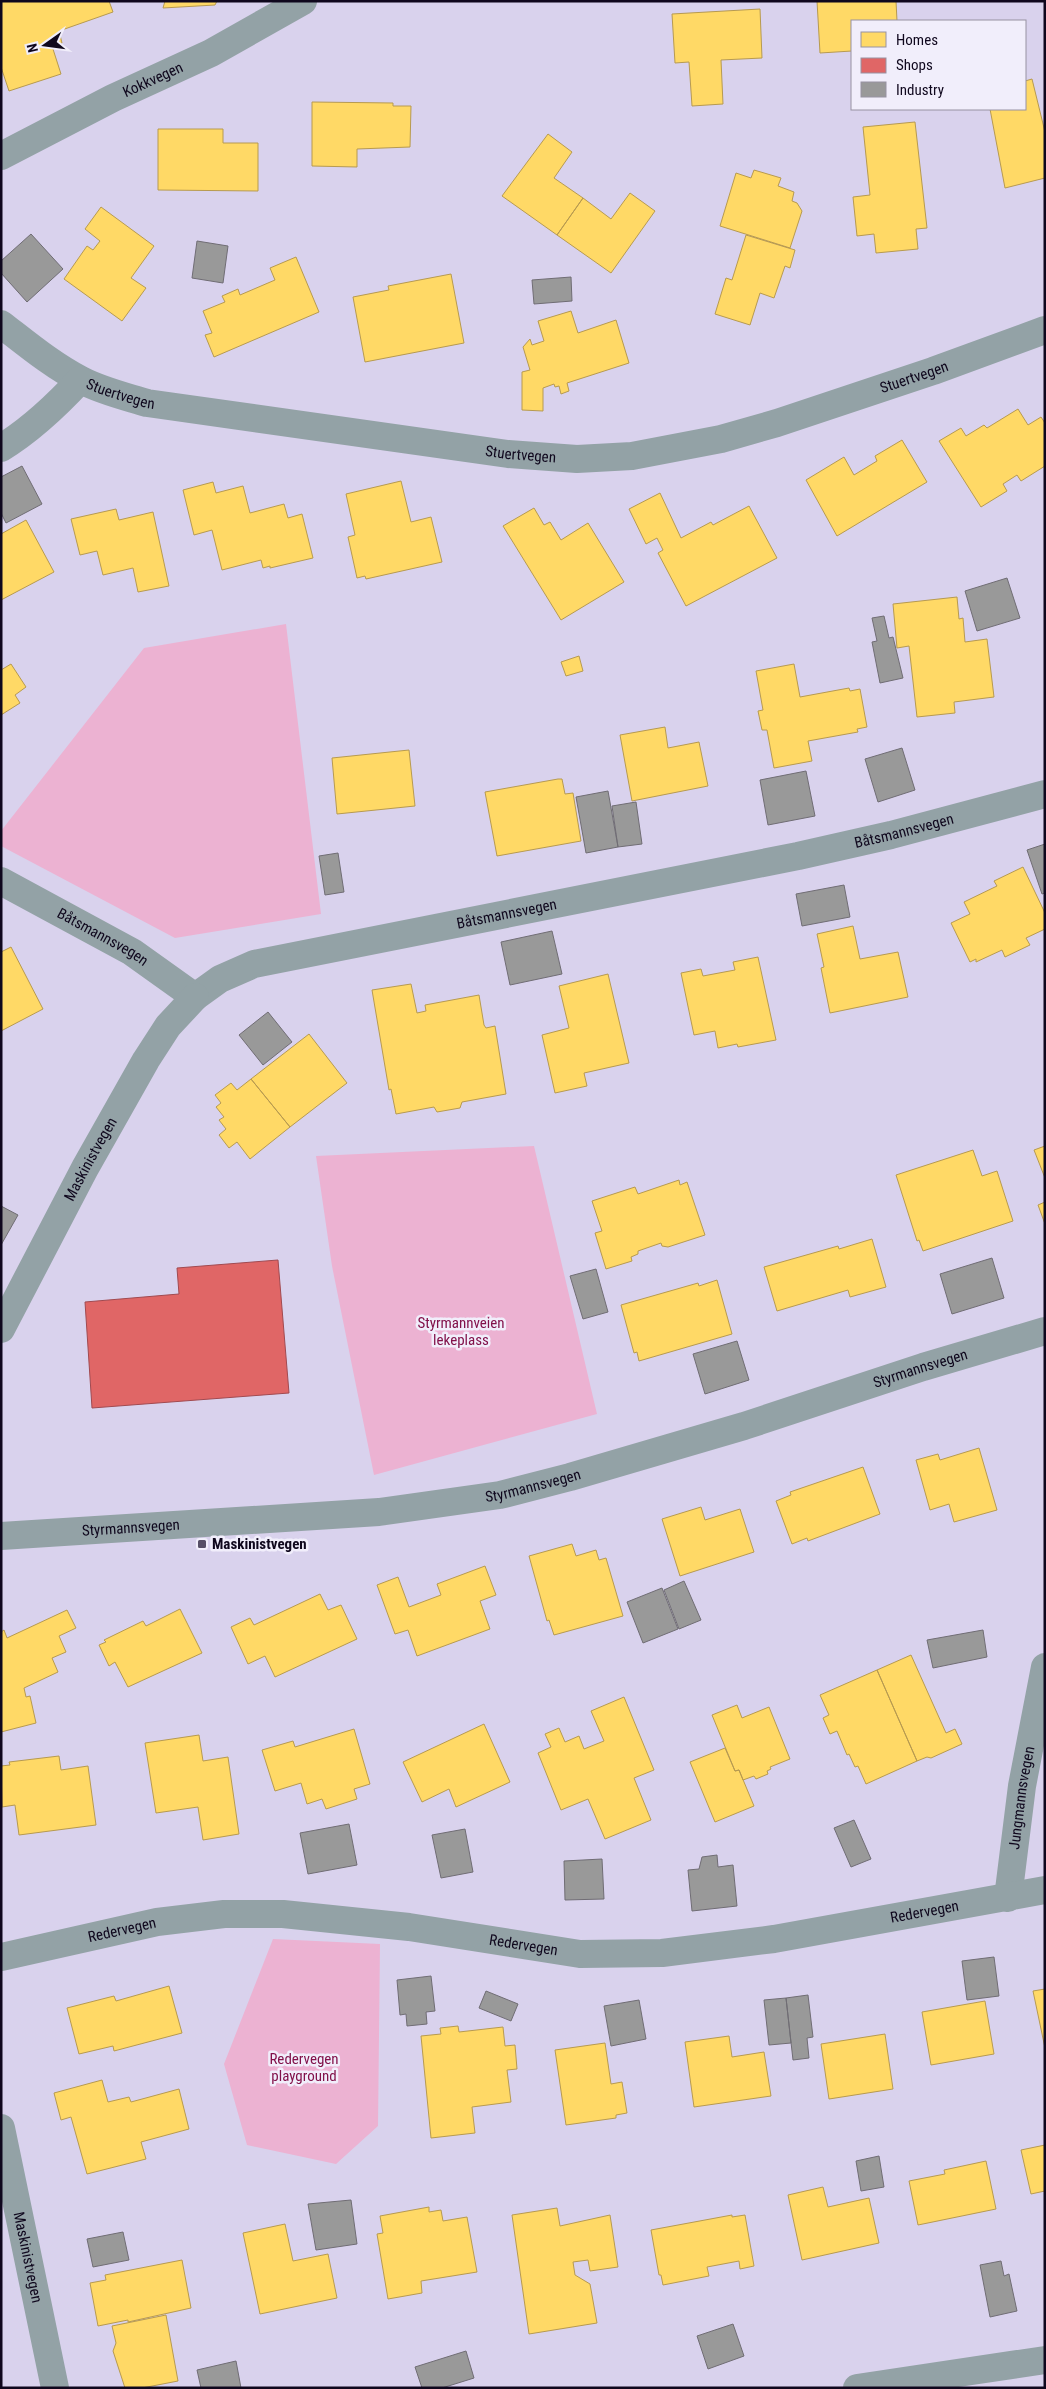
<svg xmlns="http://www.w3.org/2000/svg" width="1046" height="2389" viewBox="0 0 1046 2389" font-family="'Roboto Condensed',sans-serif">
<rect width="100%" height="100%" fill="#d9d2ed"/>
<path fill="#ecb2d2" d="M286,624L321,914L175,938L1,846V831L144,648Z
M534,1146L597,1414L374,1475L332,1266L316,1156Z
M273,1939L380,1944L378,2126L336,2164L247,2145L224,2064Z"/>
<path fill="#ffd966" stroke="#b79a50" d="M1,1H109L113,12L59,31L62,43L52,46L61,74L9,91L1,67Z
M165,1H217L215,5L163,8Z
M817,1H896L897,21H852V51L820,53Z
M760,9L762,58L721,60L723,104L692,106L689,62L675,63L672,14Z
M1032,79L1045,132V178L1005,188L990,109H1025V81Z
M312,102L393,103V106H411L410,147L357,149V167L312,166Z
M915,122L927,228L916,229L918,249L876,253L874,234L857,236L853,197L870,195L863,127Z
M158,129H223V143H258V191L158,190Z
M548,134L572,152L554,178L583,198L557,235L502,196Z
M754,170L781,178L778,186L794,192L792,201L797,203L802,211L790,248L720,226L736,173L751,178Z
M630,193L655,211L611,273L557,235L583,198L611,219Z
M101,207L154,246L131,278L146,288L122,321L64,279L87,246L93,250L100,241L85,229Z
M746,235L795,250L790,268L785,266L774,298L760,293L750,325L715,314L726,278L732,280Z
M296,257L319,312L214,357L205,335L212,333L203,311L225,302L222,296L238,289L240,295L275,280L270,268Z
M451,274L464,343L365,362L353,297L389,290L388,286Z
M571,311L578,333L616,320L629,363L567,383L569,391L561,394L559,386L555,387L554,384L543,388V411L522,410V372L530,370L523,347L530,339L532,345L544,341L538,321Z
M1018,409L1028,425L1041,417L1045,423V466L1021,481L1017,475L1003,484L1007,491L981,507L939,441L961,428L966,436L984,425L987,428Z
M902,440L927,482L837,536L806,480L844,457L854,475L877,461L875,456Z
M401,481L411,522L431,517L442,562L366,579L365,576L357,578L348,537L355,535L346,494Z
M213,482L216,493L243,486L250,513L284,504L288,518L302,514L313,558L270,568V566L263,568L261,560L222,570L212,530L194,535L183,490Z
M660,493L681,538L711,522L713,525L749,506L777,558L686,606L658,553L663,550L657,538L646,544L629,509Z
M534,508L544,525L550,522L561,540L588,523L624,582L561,620L503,526Z
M116,509L119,520L153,512L169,586L138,592L133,568L103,575L97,551L80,555L71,519Z
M26,520L54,572L1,600V534Z
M957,597L959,619L963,618L965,642L987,639L994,697L954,702L955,713L917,717L909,646L897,648L893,604Z
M579,656L583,671L566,676L561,662Z
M11,664L26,687L15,695L20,703L1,715V670Z
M794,664L800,697L849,688L850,691L860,689L867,727L857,729L858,732L808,741L812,761L774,768L767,730H762L758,711L763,710L756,671Z
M665,727L668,748L699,742L708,786L632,801L620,735Z
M409,750L415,806L337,814L332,758Z
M558,779H562L565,794L573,793L581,841L497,856L485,792Z
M1023,867L1045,913V929L1026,938L1030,945L1005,957L1002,950L976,962V959L970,962L951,923L970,914L964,902L997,886L994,881Z
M853,926L860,959L898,952L908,997L830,1013L821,968L824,967L817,934Z
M11,947L43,1009L1,1031V952Z
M758,957L776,1040L738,1047L737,1044L718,1048L715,1031L694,1035L681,973L701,969L703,976L735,970L733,962Z
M608,974L629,1063L584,1073L587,1086L555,1093L542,1035L569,1028L559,986Z
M411,984L417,1013L426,1011L425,1005L479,995L484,1025L486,1028L495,1026L506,1094L462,1102L460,1108L437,1112L434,1107L396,1114L391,1089L389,1090L372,990Z
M309,1034L347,1083L290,1127L251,1079Z
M251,1079L290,1127L250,1159L237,1142L229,1148L219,1135L226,1129L219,1120L224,1117L216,1107L221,1103L215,1095L231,1083L237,1090Z
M1045,1146V1178L1034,1150Z
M973,1150L982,1176L997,1171L1013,1221L923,1251L919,1240L917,1241L896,1175Z
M679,1180L680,1185L687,1182L705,1235L668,1247L662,1246L661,1243L638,1251V1254L631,1257L632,1261L606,1269L595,1233L602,1231L592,1201L635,1187L638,1194Z
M1045,1202V1224L1038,1205Z
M872,1239L886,1287L850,1297L848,1290L777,1311L764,1267L838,1246L839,1249Z
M717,1280L732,1334L639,1361L637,1352L634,1353L621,1305L698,1283L699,1286Z
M979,1448L997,1510L954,1522L949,1504L930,1510L916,1460L938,1454L940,1460Z
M863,1467L880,1514L808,1541L807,1538L792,1544L776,1501L791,1495L790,1492Z
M701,1507L705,1520L740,1509L754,1552L680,1576L662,1519Z
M572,1544L576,1556L596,1550L599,1560L606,1558L623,1616L554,1635L549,1620L547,1621L529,1556Z
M485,1566L496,1595L480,1601L490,1629L417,1656L408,1630L395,1634L377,1585L398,1577L409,1607L441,1595L437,1584Z
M320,1594L328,1610L341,1605L357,1639L275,1677L265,1656L248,1664L231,1627L250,1618L254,1625Z
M180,1609L202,1653L128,1687L115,1662L109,1666L99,1645L106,1642L104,1640L143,1621L146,1626Z
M67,1610L76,1628L59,1636L66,1652L52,1658L58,1672L24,1688L26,1697L30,1696L36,1723L1,1732V1632L4,1630L7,1638Z
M911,1655L946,1733L955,1729L962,1744L931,1758L927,1757L917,1761L877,1670Z
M877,1670L917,1761L866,1784L858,1766L855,1767L849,1754L847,1755L837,1731L830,1734L823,1718L829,1715L820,1695Z
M624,1697L654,1770L634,1778L651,1820L605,1839L588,1799L561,1810L538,1753L551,1747L545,1734L559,1728L565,1742L579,1736L584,1749L604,1741L591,1711Z
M737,1705L742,1718L769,1707L790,1759L770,1767L771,1769L767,1771L768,1774L756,1779L754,1776L743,1780L739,1770L735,1771L712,1715Z
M484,1724L510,1782L456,1807L449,1789L422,1802L403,1762Z
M354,1729L370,1784L354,1789L357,1799L326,1809L322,1799L307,1804L301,1783L275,1791L262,1750L293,1741L295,1747Z
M199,1735L203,1761L228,1757L239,1834L203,1840L198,1807L156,1813L145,1743Z
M725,1748L735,1771L739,1770L754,1806L715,1822L690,1762Z
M59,1756L61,1770L88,1766L96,1825L19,1835L15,1805L2,1807L1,1766L10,1765L9,1762Z
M169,1986L182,2033L114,2051L113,2046L79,2054L67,2008L114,1996L116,2001Z
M1045,1989V2048L1033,1991Z
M985,2001L994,2054L931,2065L922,2012Z
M458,2026L459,2032L503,2027L505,2046L515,2045L517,2069L507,2070L511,2102L472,2107L475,2133L431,2138L421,2036L441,2034L440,2028Z
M885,2034L893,2089L829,2099L821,2044Z
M729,2036L732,2057L764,2052L771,2096L694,2107L685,2042Z
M605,2043L611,2084L622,2082L627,2113L616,2115V2118L566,2125L555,2050Z
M102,2080L108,2102L129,2097L131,2102L179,2089L189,2129L141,2142L146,2159L87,2174L71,2117L61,2120L54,2093Z
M1045,2145V2191L1031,2194L1021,2150Z
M986,2161L996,2209L918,2225L909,2181L945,2174L944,2170Z
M823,2187L828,2207L869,2198L879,2243L802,2260L788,2195Z
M429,2207V2212L441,2210L443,2221L467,2217L477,2272L421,2281L422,2293L388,2299L377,2234L383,2233L380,2216Z
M557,2208L560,2226L610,2215L618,2267L590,2271L588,2260L573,2262L575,2275L590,2284L597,2323L529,2334L512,2215Z
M732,2215V2217L745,2215L754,2266L740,2269L739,2261L707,2267L709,2276L663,2285L661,2275H659L651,2230Z
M285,2224L293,2261L328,2254L337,2298L260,2314L243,2233Z
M182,2260L191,2308L128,2322V2320L98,2326L90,2283L106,2280L105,2275Z
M166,2315L178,2381L142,2388H125L113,2351L116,2343L112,2326Z"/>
<path fill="#e06666" stroke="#a14a50" d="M278,1260L289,1393L92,1408L85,1302L179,1294L177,1268Z"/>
<path fill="#999" stroke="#706d74" d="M31,234L63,269L27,302L1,273V261Z
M197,241L228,246L223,283L192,278Z
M571,277L572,301L534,304L532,280Z
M22,466L42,504L6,523L1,513V477Z
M1007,578L1020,618L977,631L965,591Z
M884,616L889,638L893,637L903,678L880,683L872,642L877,641L872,618Z
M902,748L915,790L878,802L865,759Z
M806,771L815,816L768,825L760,780Z
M608,791L618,847L586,853L576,797Z
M636,802L642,844L618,847L612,806Z
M1045,844V893L1042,894L1027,850Z
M338,853L344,892L325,895L319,856Z
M844,885L850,917L802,926L796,894Z
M552,931L562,974L510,985L501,942Z
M268,1012L292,1042L263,1065L239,1035Z
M1,1206L18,1215L1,1245Z
M992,1258L1004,1298L952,1314L940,1274Z
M596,1269L608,1312L583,1319L570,1276Z
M737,1341L749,1380L705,1394L693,1354Z
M684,1581L701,1620L679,1629L664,1590Z
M662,1588L678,1629L643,1643L627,1602Z
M983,1630L987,1657L933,1668L927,1640Z
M854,1820L871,1859L851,1867L834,1828Z
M349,1824L357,1865L308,1874L300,1833Z
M465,1829L473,1872L441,1878L432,1835Z
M717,1855L718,1867L733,1865L737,1906L692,1911L688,1870L699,1869L702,1857Z
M602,1859L604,1899L565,1900L564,1861Z
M994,1957L999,1996L967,2000L962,1961Z
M431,1976L435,2011L426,2012L427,2024L407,2026L406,2014L400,2015L397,1980Z
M486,1991L518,2004L511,2021L479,2008Z
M808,1995L813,2037L807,2038L809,2058L793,2060L786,1998Z
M786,1998L791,2043L769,2045L764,2000Z
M639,2000L646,2039L611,2046L604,2006Z
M879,2156L884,2187L861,2191L856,2161Z
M351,2200L357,2244L316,2250L308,2204Z
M123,2232L129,2260L93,2267L87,2239Z
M1001,2261L1004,2276L1009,2274L1017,2311L990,2317L980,2265Z
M733,2324L744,2356L708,2369L697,2336Z
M466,2351L474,2378L442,2388H422L415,2367Z
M236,2361L241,2388H201L197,2370Z"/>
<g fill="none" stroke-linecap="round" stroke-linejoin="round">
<g stroke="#93a2a6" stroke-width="28">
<path id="s1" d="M1,156L113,98L211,53L303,1"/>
<path id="s2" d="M1,324C27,344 52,365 81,380C102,391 124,396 147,403L508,454L577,459L632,456L721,439L777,423L933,371L1045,330"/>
<path d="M1,448C32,429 56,406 80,380"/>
<path id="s3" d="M1,881L132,952L195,997L220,979L254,964L798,856L891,835L1045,794"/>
<path id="s4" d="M1,1329L85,1168L146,1060L168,1026L195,997"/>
<path id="s5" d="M1,1536L379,1512L500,1495L570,1477L744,1426L923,1367L1045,1331"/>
<path id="s6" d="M1008,1898L1022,1786L1045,1667"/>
<path id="s7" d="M1,1957L157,1922L224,1914H283L409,1927L580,1954L662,1953L774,1939L1045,1890"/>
<path id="s8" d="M1,2128L55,2388"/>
<path d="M857,2388L1045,2360"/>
</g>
</g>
<rect fill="#564e66" stroke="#f1eefb" stroke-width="2" x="197" y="1539" width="10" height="10" rx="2.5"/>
<g text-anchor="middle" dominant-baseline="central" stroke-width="5" stroke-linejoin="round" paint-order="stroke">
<g font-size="15" fill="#0f071d" stroke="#f1eefb">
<text stroke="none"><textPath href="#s1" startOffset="170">Kokkvegen</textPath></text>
<text stroke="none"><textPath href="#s2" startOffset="950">Stuertvegen</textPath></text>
<text stroke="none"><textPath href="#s2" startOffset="140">Stuertvegen</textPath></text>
<text stroke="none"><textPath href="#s2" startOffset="545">Stuertvegen</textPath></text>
<text stroke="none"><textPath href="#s3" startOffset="958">Båtsmannsvegen</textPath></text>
<text stroke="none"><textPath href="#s3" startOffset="552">Båtsmannsvegen</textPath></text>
<text stroke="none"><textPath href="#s3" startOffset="116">Båtsmannsvegen</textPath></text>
<text stroke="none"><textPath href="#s4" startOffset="192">Maskinistvegen</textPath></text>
<text stroke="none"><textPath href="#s5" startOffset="940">Styrmannsvegen</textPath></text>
<text stroke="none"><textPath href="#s5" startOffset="535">Styrmannsvegen</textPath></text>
<text stroke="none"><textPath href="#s5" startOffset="130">Styrmannsvegen</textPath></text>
<text stroke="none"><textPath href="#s6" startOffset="101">Jungmannsvegen</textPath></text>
<text stroke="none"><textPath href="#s7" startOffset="934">Redervegen</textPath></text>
<text stroke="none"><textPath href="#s7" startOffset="124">Redervegen</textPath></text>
<text stroke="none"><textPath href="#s7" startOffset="529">Redervegen</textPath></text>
<text stroke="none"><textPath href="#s8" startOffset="132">Maskinistvegen</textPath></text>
</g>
<g font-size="15" fill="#82114a" stroke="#f1eefb">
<text x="461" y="1323">Styrmannveien<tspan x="461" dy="17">lekeplass</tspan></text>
<text x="304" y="2059">Redervegen<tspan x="304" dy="17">playground</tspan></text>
</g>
<g font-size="15" font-weight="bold" fill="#0f071d" stroke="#f1eefb" text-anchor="start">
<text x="212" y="1544">Maskinistvegen</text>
</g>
</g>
<rect width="1046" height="2389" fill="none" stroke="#0f071d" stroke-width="5"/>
<rect x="851" y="20" width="175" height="90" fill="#f1eefb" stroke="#9792a2"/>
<rect x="861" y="32" width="25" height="15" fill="#ffd966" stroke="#9792a2"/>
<text x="896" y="45" font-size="15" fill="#0f071d">Homes</text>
<rect x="861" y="58" width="25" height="15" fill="#e06666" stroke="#9792a2"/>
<text x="896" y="70" font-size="15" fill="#0f071d">Shops</text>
<rect x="861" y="82" width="25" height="15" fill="#999999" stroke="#9792a2"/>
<text x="896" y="95" font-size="15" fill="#0f071d">Industry</text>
<g transform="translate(45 45) rotate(256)" stroke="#f1eefb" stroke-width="4" paint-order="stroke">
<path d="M0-4L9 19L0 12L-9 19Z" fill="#0f071d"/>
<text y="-8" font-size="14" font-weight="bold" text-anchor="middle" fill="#0f071d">N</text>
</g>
</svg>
